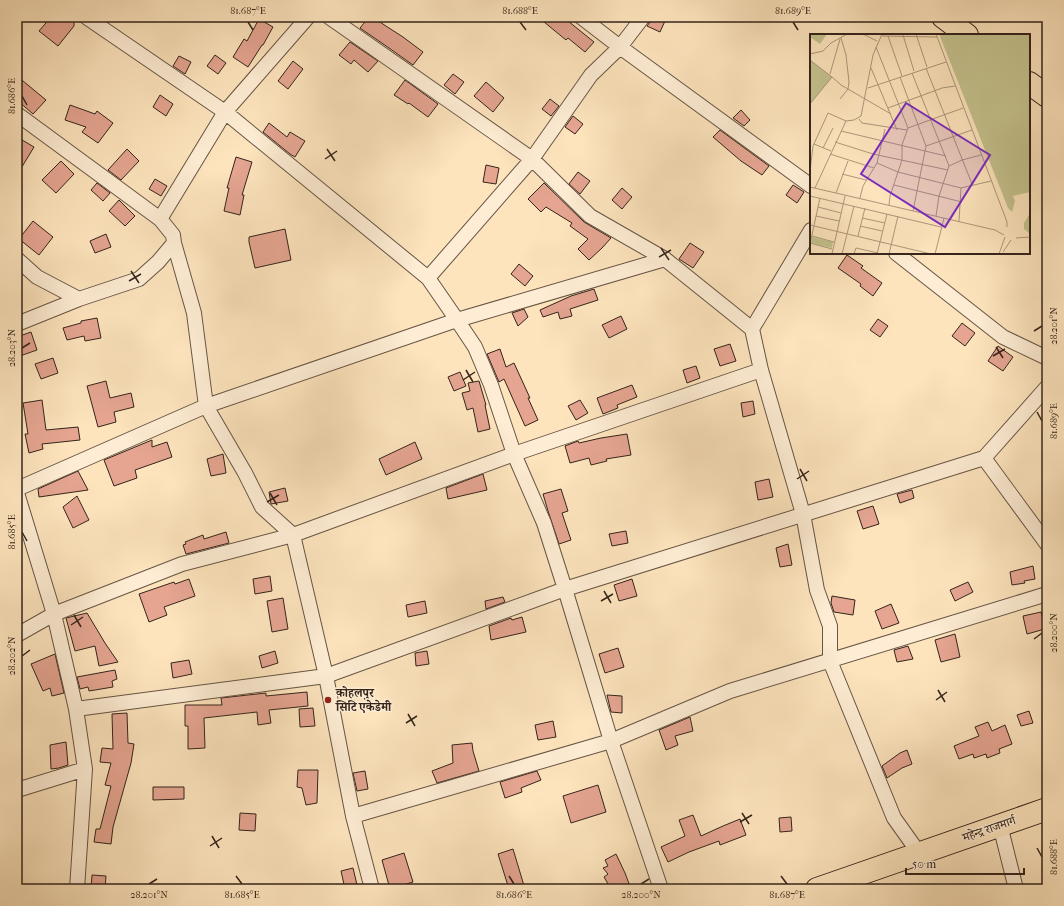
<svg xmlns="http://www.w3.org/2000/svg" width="1064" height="906" viewBox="0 0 1064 906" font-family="'IM FELL French Canon','Noto Serif Devanagari',serif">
<rect width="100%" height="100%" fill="#fde4bd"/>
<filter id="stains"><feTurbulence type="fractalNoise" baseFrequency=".005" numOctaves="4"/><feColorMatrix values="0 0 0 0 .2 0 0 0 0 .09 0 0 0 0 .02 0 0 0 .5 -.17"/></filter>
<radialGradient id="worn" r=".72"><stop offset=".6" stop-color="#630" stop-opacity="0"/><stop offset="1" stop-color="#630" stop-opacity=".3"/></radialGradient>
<path fill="#e5a591" stroke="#34241b" d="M51,17H68L74,22V26L58,46L39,31Z
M369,17H372L403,37L423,52L413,65L389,48L360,28Z
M538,17H563L594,42L585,52L568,38L566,40Z
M651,17H656L665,21L660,32L647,26L650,22Z
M259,19L273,27L263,45H262L248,67L233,57L244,39L247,41Z
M350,42L378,61L368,72L354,60L351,64L339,55Z
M215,55L226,63L218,74L207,66Z
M179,56L191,62L185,74L173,66Z
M293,61L303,69L288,89L278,81Z
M453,74L464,82L455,94L444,85Z
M17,76L46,100L33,114L17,100Z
M405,80L438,104L428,117L409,103L408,104L394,95Z
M486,82L504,98L493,112L474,96Z
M160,95L173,104L166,116L153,107Z
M550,99L559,106L551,116L542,109Z
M70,105L95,114L97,111L113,123L98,143L82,132L86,127L65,120Z
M741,110L750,120L744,126L733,118Z
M573,116L583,124L575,134L565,127Z
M269,123L287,137L290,132L305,141L295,157L290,154L263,132Z
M720,130L769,166L762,175L741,161L713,137Z
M17,137L34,147L17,175Z
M127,149L139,161L121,180L108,170Z
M236,157L252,162L242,195H244L240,215L224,211L229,188H227Z
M61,161L74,174L56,193L42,180Z
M486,165L499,168L496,184L483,182Z
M578,172L590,181L580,194L569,184Z
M155,179L167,186L161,196L149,189Z
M97,183L110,193L103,201L91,190Z
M544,183L584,222L611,238L602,248L589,260L578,249L588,239L570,226L572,223L546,207L541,212L528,199Z
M793,185L804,192L797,203L786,195Z
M622,188L632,197L622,209L612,200Z
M119,200L135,216L125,226L109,211Z
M33,221L53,237L39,255L19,239Z
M285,229L291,260L255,268L249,242V237Z
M106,234L111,247L95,253L90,241Z
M690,243L704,252L693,268L679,259Z
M847,255L863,266L861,268L882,283L873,296L860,286L861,284L838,268Z
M519,264L533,276L525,286L511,274Z
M594,289L598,300L570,309L572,316L560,319L558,312L543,317L540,310L571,296Z
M524,309L528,317L518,326L512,313Z
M621,316L627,329L609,338L602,325Z
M97,318L101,338L85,341L84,336L67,340L63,328L81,323V321Z
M878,319L888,326L880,337L870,330Z
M962,323L975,333L965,346L952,336Z
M31,332L37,350L17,357V337Z
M730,344L736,361L720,366L714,349Z
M998,346L1013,357L1003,371L988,361Z
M500,349L506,367L514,363L530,398H528L538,420L525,426L504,379L499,382L487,354Z
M53,358L58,373L41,379L35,364Z
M696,366L700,378L687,383L683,370Z
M460,372L466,386L454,391L448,377Z
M106,381L110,398L131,393L134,407L114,412L116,422L98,427L87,386Z
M479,381L486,405H485L490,429L478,432L473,408L467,410L462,393L470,391L468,383Z
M632,385L637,397L617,405L618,408L603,414L597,398Z
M42,400L46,430L78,427L80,440L42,444L43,449L29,453L25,434H28L23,403Z
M580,400L588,413L576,420L568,406Z
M753,401L755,414L743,417L741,403Z
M627,434L631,455L606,459L607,461L591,465L589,458L570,463L565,446L578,441L579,443L601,438Z
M152,440V447L167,442L172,457L135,470L137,478L114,486L104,460Z
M415,442L422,459L386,475L379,459Z
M223,454L226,473L211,476L207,459Z
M78,471L88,490L39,497L38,489Z
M483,474L487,490L448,499L446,488Z
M769,479L773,497L758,500L755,482Z
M285,488L288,501L271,504L269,492Z
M561,489L568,511L562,513L571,540L559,544L548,511L543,494Z
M912,490L914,498L900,503L897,494Z
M77,496L89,520L73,528L63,507Z
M873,506L879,524L863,529L857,511Z
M626,531L628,543L612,546L609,534Z
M226,532L229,543L186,554L183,545L186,544L185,542L203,535L204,539Z
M788,544L792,565L780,567L776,548Z
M1033,566L1035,579L1024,581L1025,583L1012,585L1010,572Z
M270,576L272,591L255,594L253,579Z
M189,579L195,596L164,607L167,615L149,622L139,594L174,582L175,584Z
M632,579L637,596L619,601L614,585Z
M968,582L973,592L955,601L950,590Z
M832,596L855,600L853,615L834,612L831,603Z
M503,597L505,602L486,609L485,601Z
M283,598L288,629L272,632L267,601Z
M425,601L427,613L408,617L406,605Z
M891,604L899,623L882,629L875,611Z
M1041,612L1045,629L1027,634L1023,616Z
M87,613L105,643L118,662L99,666L95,646L75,651L66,618Z
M522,617L526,632L491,640L489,626L511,618L512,620Z
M955,634L960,657L941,662L935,640Z
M908,646L913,659L897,662L894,650Z
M618,648L624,667L605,673L599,654Z
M275,651L278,663L262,668L259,656Z
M427,651L429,664L416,666L415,653Z
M55,654L64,693L52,696L50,688L43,691L31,664Z
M189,660L192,674L173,678L171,663Z
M115,670L117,679L112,681L113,687L89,691L88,687L80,689L77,677Z
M307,692L308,706L269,710L271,723L258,725L257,712L204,718L205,748L188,749V726H185V705H222L221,698L266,693V696Z
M607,695L622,696V713L611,712Z
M313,708L315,726L300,727L299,709Z
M1029,711L1033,723L1021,726L1017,715Z
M127,713L128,743L134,744L131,763L113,827L111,844L94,842L96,829H100L111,786L105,785L111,763L100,762L102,748L113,749L112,714Z
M690,717L693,731L675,736L678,745L666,750L659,730Z
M553,721L556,737L538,740L535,725Z
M988,722L992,731L1005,725L1012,744L999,749L1000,753L987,758L986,754L974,758L973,754L959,759L954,746L979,736L975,727Z
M66,742L68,765L59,768L51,769L50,745Z
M472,743L473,751L479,771L437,783L432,771L453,763L452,745Z
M907,750L912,764L902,768L887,778L882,766L900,753Z
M298,770H318L317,803L306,805L302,788L297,787Z
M365,771L368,789L357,791L353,773Z
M537,771L541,780L521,788L522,792L505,798L500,782Z
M598,785L606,812L571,823L563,796Z
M153,787H184V799L153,800Z
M240,813L256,814L255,831L239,830Z
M693,815L701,836L723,826L740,819L746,835L720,845L719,841L689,852L668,862L661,847L685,836L679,820Z
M791,817L792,831L780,832L779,818Z
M513,849L525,889H509L498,854Z
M404,853L413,882L390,889L382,860Z
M616,854L625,873L631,889H611L604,877L608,874L603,868L608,866L605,860Z
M353,868L358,889H345L341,871Z
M92,875L106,876L105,889H91Z"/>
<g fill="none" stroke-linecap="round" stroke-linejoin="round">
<g stroke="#665444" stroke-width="16">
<path id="street" d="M86,17L225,112L428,278L457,320L475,347L491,385L514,454L544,523L565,589L611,741L661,889
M308,17L225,112L160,219L173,235L174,243L194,313L206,406L245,473L262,507L293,535L326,676L353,816L372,889
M329,17L532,159L590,216L665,259L752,329
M581,17L620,47L811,186
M17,114L160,219
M811,230L752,329L761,370L803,514L817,590L830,626V661L894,818L919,853
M896,253L1003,337L1047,358
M17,259L37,277L79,299
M428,278L532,159L591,75L620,47L643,17
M17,324L79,299L139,279L158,262L174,243
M984,458L1047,544
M17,489L206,406L457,320L665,259
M17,493L54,614L76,709L85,769L77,889
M17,635L54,614L182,564L293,535L514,454L761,370
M76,709L326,676L565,589L984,458L1047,387
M17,790L85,769
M353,816L611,741L730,691L1047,594
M1000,825L1016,889"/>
</g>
<g stroke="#34241b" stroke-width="24">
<path id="primary" d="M943,17L967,35
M1029,83L1047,96"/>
</g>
<g stroke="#34241b" stroke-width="24">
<path id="highway" d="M817,889L1047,809"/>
</g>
<use href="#street" stroke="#feedd4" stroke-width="14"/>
<use href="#primary" stroke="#fde4bd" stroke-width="22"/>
<use href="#highway" stroke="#fde4bd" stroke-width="22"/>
</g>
<path fill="none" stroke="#34241b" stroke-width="1.5" d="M248,22L253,30M520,22L526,30M793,22L798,30M22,96L27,105M327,149L335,161M325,159L337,151M661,248L669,260M659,257L671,250M131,271L139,283M129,281L141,274M1034,331L1042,326M996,347L1003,358M22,348L30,343M993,356L1005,349M466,370L473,382M463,380L475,372M1037,412L1042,421M800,469L807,481M797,479L809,471M270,493L277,505M267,502L279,495M22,532L27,541M604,591L611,603M601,601L613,594M74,615L81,627M71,625L83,617M1034,639L1042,633M22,656L30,650M938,690L945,702M936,700L947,692M408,714L415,726M406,723L417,716M742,813L749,824M740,822L752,815M212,836L219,848M210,846L222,838M1037,848L1042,857M236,876L242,884M509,876L514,884M781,876L787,884M149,884L157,879M641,884L649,879"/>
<circle fill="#8f2418" stroke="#feedd4" stroke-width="1.5" cx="328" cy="700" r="4"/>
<g text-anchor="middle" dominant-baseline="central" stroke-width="3" stroke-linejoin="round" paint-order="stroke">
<g font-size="12" font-weight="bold" fill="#34241b" stroke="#feedd4" text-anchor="start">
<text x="336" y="693">कोहलपुर<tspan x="336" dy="14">सिटि एकेडेमी</tspan></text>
</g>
<g font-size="12" fill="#34241b" stroke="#feedd4">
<text transform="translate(989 829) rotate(-19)">महेन्द्र राजमार्ग</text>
</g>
</g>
<g transform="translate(810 34)">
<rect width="220" height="220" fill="#fde4bd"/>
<path d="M2,0H17L10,10L0,3ZM129,0H220V158L203,162L205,167L202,178L198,174ZM0,26L22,43L0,70ZM220,179V200L214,195V189ZM2,203L23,208L22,214L1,209Z" fill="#c4c28e"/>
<path fill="none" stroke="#ad977c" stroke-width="1" d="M53,0L67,7M106,0L117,33M126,0L197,188V193M93,1L104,37M72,2L127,3M78,2L92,42M66,13L98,94M0,20L13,17L21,9L37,0M0,26L22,43L0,70M61,34L87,96M116,34L162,150M102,39L139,132M20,40L30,5M22,43L31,51L81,80M90,43L116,112L103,177M58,54L136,28M30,65L38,55L39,48L36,21L31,4M78,74L132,54L145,52M49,85L52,89L97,96M31,97L136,122M25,108L63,120L138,136M4,110L21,117M116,112L162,96M13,114L23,94M20,120L64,134M67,129L88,138L151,154L181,147M0,137L3,112L18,79L36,87L44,86L51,82L63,21L72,0M32,140L56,146M84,151L152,168M0,153L185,196L194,201M5,154L36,87M26,159L38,127M0,162L131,193M50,164L53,152L67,129L75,95M79,171L80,162L92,126V111L98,94L153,74M8,173L31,179M6,182L29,187M126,182L129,162L139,132L152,126L171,121M52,184L75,189M149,187L151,154M0,191L121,220M50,192L72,197M2,202L24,208M48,202L55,174M206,204L220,203M0,209L22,215M0,210L10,164M193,218L201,206M22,220L35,162M32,220L44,172M44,220L46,214L68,219M67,220L77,180M79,220L88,182M125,220L134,184M189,220L195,203"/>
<path fill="#7b2cbf" fill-opacity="0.15" stroke="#7b2cbf" stroke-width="2" d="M96,69L180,121L135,193L51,140Z"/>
<rect width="220" height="220" fill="none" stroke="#34241b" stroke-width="2"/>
</g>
<rect width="1064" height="906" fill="none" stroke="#fde4bd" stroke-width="44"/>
<path d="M906 868v6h118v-6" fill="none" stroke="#34241b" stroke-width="2"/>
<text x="912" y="868" font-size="12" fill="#34241b" stroke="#feedd4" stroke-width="3" paint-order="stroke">50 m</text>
<rect x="22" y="22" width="1020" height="862" fill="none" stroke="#34241b" stroke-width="1.5"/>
<g font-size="10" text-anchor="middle" fill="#34241b">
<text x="248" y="14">81.687°E</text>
<text x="520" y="14">81.688°E</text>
<text x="793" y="14">81.689°E</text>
<text transform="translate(11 96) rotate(-90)" y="4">81.686°E</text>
<text transform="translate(1053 326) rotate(-90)" y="4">28.201°N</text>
<text transform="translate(11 348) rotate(-90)" y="4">28.203°N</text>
<text transform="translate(1053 421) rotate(-90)" y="4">81.689°E</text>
<text transform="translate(11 532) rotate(-90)" y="4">81.685°E</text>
<text transform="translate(1053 633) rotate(-90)" y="4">28.200°N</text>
<text transform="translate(11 656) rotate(-90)" y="4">28.202°N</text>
<text transform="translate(1053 857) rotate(-90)" y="4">81.688°E</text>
<text x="149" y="898">28.201°N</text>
<text x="242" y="898">81.685°E</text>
<text x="514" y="898">81.686°E</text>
<text x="641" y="898">28.200°N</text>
<text x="787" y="898">81.687°E</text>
</g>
<rect width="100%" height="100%" filter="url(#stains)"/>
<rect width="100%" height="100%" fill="url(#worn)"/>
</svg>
